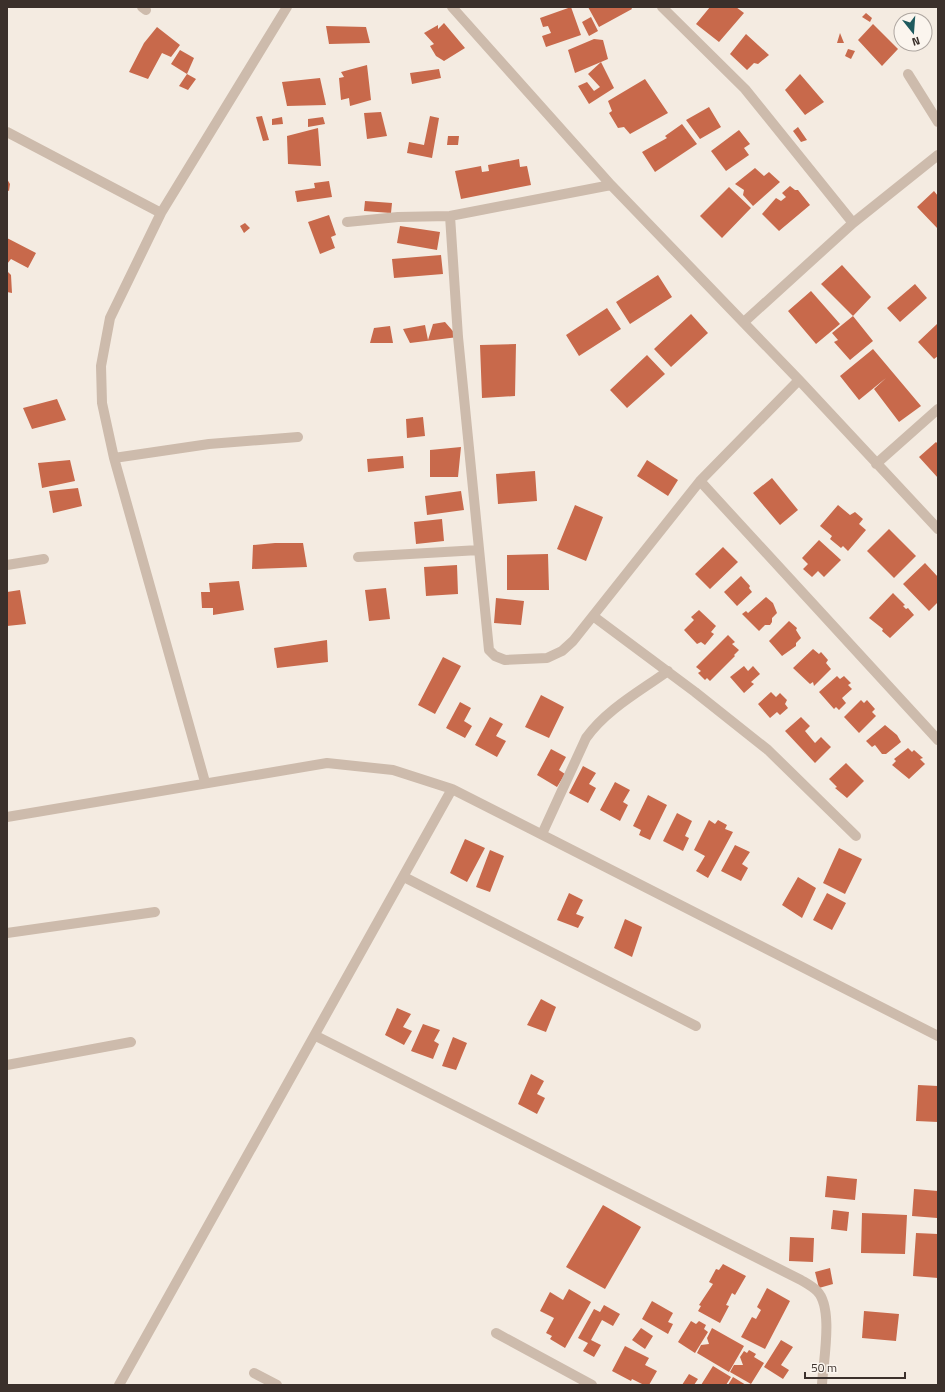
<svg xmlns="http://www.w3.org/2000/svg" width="945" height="1392" viewBox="0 0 945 1392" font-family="'Titillium Web',sans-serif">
<rect width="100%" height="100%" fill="#f4ebe1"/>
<path fill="#c8694b" d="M571,7L581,35L546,47L542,36L551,33L548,26L543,27L540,18Z
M588,7H631L632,9L599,27Z
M710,7H736L744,13L719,42L696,24Z
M866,13L872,18L870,22L862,17Z
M591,17L598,31L589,36L582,22Z
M444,23L465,48L444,61L436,56L430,46L434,44L424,33L438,25V29Z
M873,24L898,49L882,66L858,40Z
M326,26L366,27L370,43L329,44Z
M157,27L180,45L171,57L162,53L148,79L129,72L144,43Z
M840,33L844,43H837Z
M746,34L769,55L758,64L754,63L747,70L730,54Z
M594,39L603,40L608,59L601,62L614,88L589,104L578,86L587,82L594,91L600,87L588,74L601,62L575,73L568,50Z
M848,49L855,51L851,59L845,56Z
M180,50L194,58L187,74L171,64Z
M367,65L371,100L350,106L349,98L341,100L339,78L344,77L341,72Z
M439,69L441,78L412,84L410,73Z
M187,74L196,79L188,90L179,86Z
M800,74L824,102L805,115L785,90Z
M320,78L326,105L287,106L282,82Z
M645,79L668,113L630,134L624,127L618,128L609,113L612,111L608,101Z
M709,107L721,127L700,139L686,120Z
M381,112L387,136L367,139L364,113Z
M262,116L269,140L263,141L256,117Z
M430,116L439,118L432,158L407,153L409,142L424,145Z
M282,117L283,124L272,125V119Z
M323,117L325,124L308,127V119Z
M682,124L697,144L655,172L642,152L667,138L665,136Z
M798,127L807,140L801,142L793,131Z
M318,128L321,166L288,164L287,136Z
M739,130L750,144L744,148L749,155L726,171L711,151Z
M448,136H459L458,145H447Z
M519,159L520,167L527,166L531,185L461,199L455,171L481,166L482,172L489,171L488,165Z
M755,168L764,176L769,172L780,182L753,206L743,195L744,190L735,184Z
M7,179L10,184L9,191L7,190Z
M329,181L332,197L297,202L295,191L315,188L314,183Z
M790,186L795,190H798L810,205L779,231L762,214L776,198L781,201L786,197L782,193Z
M729,187L751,208L722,238L700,216Z
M934,191L938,196V229L917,207Z
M365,201L392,203L391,213L364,211Z
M329,215L336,235L331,237L335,248L320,254L308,222Z
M245,223L250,228L244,233L240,226Z
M400,226L440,232L437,250L397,243Z
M7,238L36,253L28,268L11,259L7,264Z
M441,255L443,274L394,278L392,259Z
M842,265L871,297L853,316L821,284Z
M7,271L11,275L12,293L7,292Z
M658,275L672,297L630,324L616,302Z
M915,284L927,298L900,322L887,308Z
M811,291L840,324L816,344L788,311Z
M607,308L621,329L579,356L566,335Z
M691,314L708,333L671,367L654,349Z
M853,316L873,341L850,360L834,342L838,340L832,333Z
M445,322L458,337L410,343L403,329L425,325L428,340L433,324Z
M937,324L938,356L934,359L918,342Z
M390,326L393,343H370L374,328Z
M516,344L515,396L482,398L480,345Z
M873,349L921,406L899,422L874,389L886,378L859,400L840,376Z
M647,355L665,374L627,408L610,390Z
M57,399L66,420L32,429L23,408Z
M423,417L425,436L407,438L406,419Z
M936,442L938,444V478L919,457Z
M461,447L458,477H430V450Z
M403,456L404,468L368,472L367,459Z
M70,460L75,481L42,488L38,463Z
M647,460L678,480L668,496L637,476Z
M535,471L537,501L498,504L496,474Z
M772,478L798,510L780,525L753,493Z
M78,488L82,506L53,513L49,491Z
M461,491L464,510L427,515L425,496Z
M575,505L603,517L586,561L557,549Z
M838,505L850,515L855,512L863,519L859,524L866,530L848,551L843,546L841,548L830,539L832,536L820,526Z
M442,519L444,541L416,544L414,522Z
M889,529L916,556L894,578L867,551Z
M819,540L841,560L824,577L818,571L812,577L803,569L808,564L802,558Z
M275,543H303L307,567L252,569L253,545Z
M723,547L738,562L710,589L695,574Z
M548,554L549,590H507V555Z
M925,563L938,577V602L929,611L903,584Z
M457,565L458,594L426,596L424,567Z
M741,576L750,586L749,588L752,592L737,606L724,592Z
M239,581L244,610L213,615V608H202L201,592H210L209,583Z
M386,588L390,619L369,621L365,590Z
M20,590L26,624L7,626V592Z
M893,593L905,605L903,606L906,609L908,608L914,615L890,638L882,631L883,629L869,618Z
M766,597L773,603L777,613L772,618V622L770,625H765L759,631L742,614L746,611L748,613Z
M496,598L524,601L521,625L494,623Z
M699,610L716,626L711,632L714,634L705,645L701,642L697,644L684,630L694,620L691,617Z
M789,621L797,628L796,630L801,638L796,643V646L782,656L769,641Z
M728,635L735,642L732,644L739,650L734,655L735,656L710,681L707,678L705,680L698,673L701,671L696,667Z
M327,640L328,662L277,668L274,648Z
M813,649L819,654L821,652L828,660L826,663L831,669L814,686L813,682L810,684L793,668Z
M443,657L461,666L435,714L418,705Z
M744,666L748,671L753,666L760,674L751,682L754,684L744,693L730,677Z
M837,676L840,679L844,676L851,683L848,685L852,689L842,698L846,703L839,710L836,707L834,709L819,692Z
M771,692L776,697L780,693L787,700L785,704L788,708L780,715L777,712L770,718L758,704Z
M541,695L564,707L549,738L525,727Z
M861,700L864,703L867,700L875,709L872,712L876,716L859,733L844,717Z
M460,702L471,708L464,721L472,726L465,738L446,728Z
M490,717L503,724L496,736L506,741L497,757L475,745Z
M801,717L810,726L805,731L815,743L821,737L831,747L815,763L785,731Z
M885,725L897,735L901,742L886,754H882L875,745L872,747L866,741Z
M908,748L912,752L914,750L923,758L920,759L925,764L909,779L892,765L896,761L894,759Z
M551,749L566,757L559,770L565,774L557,787L537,775Z
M846,763L864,781L847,798L835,788L837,787L829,779Z
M583,766L596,773L589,784L596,788L588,803L569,793Z
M615,782L630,790L623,802L628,805L620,821L600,810Z
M648,795L667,805L650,840L639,835L641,830L633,826Z
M677,813L692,821L685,836L689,838L683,851L663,841Z
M709,820L715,824L718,820L727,825L725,829L733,832L708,878L696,871L705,856L694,850Z
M465,839L485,848L467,882L450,873Z
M735,845L750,852L742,864L748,868L741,881L721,871Z
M839,848L862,859L845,894L823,883Z
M490,850L504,856L490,892L476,887Z
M798,877L816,888L802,918L782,905Z
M569,893L583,900L576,914L584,917L578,928L557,920Z
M827,893L846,903L832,930L813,920Z
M625,919L642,927L632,957L614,948Z
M541,999L556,1007L546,1032L527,1025Z
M397,1008L411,1014L403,1027L412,1031L404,1045L385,1035Z
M423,1024L440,1030L434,1041L439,1044L433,1059L411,1051Z
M453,1037L467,1043L456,1070L442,1066Z
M531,1074L544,1081L537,1094L545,1098L537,1114L518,1104Z
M918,1085L938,1086V1122L916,1121Z
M827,1176L857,1179L855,1200L825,1197Z
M914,1189L938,1191L937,1218L912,1216Z
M603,1205L641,1227L605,1289L566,1267Z
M833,1210L849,1212L847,1231L831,1229Z
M862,1213L907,1215L905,1254L861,1253Z
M916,1233L938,1234V1278L913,1276Z
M790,1237L814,1238L813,1262L789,1261Z
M723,1264L746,1276L735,1295L732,1293L726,1305L729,1306L720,1323L698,1311L701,1306L699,1305L713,1284L709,1282L716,1269L719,1270Z
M830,1268L833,1284L819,1288L815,1272Z
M767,1288L790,1301L765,1349L741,1337L752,1317L756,1319L761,1310L757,1307Z
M569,1289L591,1302L565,1348L550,1339L552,1336L546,1333L554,1318L540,1311L550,1292L563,1300Z
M652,1301L673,1313L668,1322L673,1324L668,1334L642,1319Z
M604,1305L620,1314L613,1326L602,1320L591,1340L601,1345L594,1357L583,1351L588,1343L578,1338L594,1309L600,1312Z
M864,1311L899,1314L896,1341L862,1338Z
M691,1321L696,1324L699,1321L706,1325L704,1329L708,1332L695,1353L678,1342Z
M641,1328L653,1336L645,1349L632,1340Z
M712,1328L744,1346L729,1372L697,1353L701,1345L709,1344L707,1338Z
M781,1340L793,1347L781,1365L789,1370L783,1379L764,1367Z
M625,1346L649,1358L645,1365L657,1371L649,1385H644L632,1379L631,1381L612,1371Z
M749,1350L756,1354L754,1357L764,1363L751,1384L730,1372L734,1365H743L740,1357L744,1351L747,1353Z
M713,1366L731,1377L726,1385H701Z
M689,1374L698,1379L694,1385H682Z
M733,1377L746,1385H728Z"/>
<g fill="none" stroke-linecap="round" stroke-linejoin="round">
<path stroke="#cdbbac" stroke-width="10" d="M142,7L146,10
M452,7L611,185L799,380L938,529
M662,7L745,89L853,223
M908,74L938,122
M7,132L161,213
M450,216L458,337L489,650L495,656L505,660L547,658L562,651L573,641L700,481L799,380
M347,222L398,217L450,216L611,185
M744,322L853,223L938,155
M114,458L209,444L298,437
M876,464L938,409
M700,481L938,740
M358,557L479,550
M7,565L44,559
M593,616L695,692L768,750L856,836
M205,782L114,458L102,403L101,366L110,318L161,213L287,7
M7,817L327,763L393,770L452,789L938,1036
M542,834L586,738C607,709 639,692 668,671
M404,877L696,1026
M7,933L155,912
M316,1036L801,1280C806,1283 812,1286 817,1291C834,1308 823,1362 822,1385
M7,1065L131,1042
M496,1333L592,1385
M254,1373L277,1385
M119,1385L452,789"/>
</g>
<rect width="945" height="1392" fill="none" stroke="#3b302b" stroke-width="16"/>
<g transform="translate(913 32) rotate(163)"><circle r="19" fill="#fbf5ee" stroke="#aea6a0"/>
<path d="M0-3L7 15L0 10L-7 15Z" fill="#1f5a5e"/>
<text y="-6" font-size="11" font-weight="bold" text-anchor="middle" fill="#3b302b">N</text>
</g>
<path d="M805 1372v6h100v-6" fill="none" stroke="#3b302b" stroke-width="2"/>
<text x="811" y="1372" font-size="12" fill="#3b302b" stroke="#fbf5ee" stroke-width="3" paint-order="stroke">50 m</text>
</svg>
